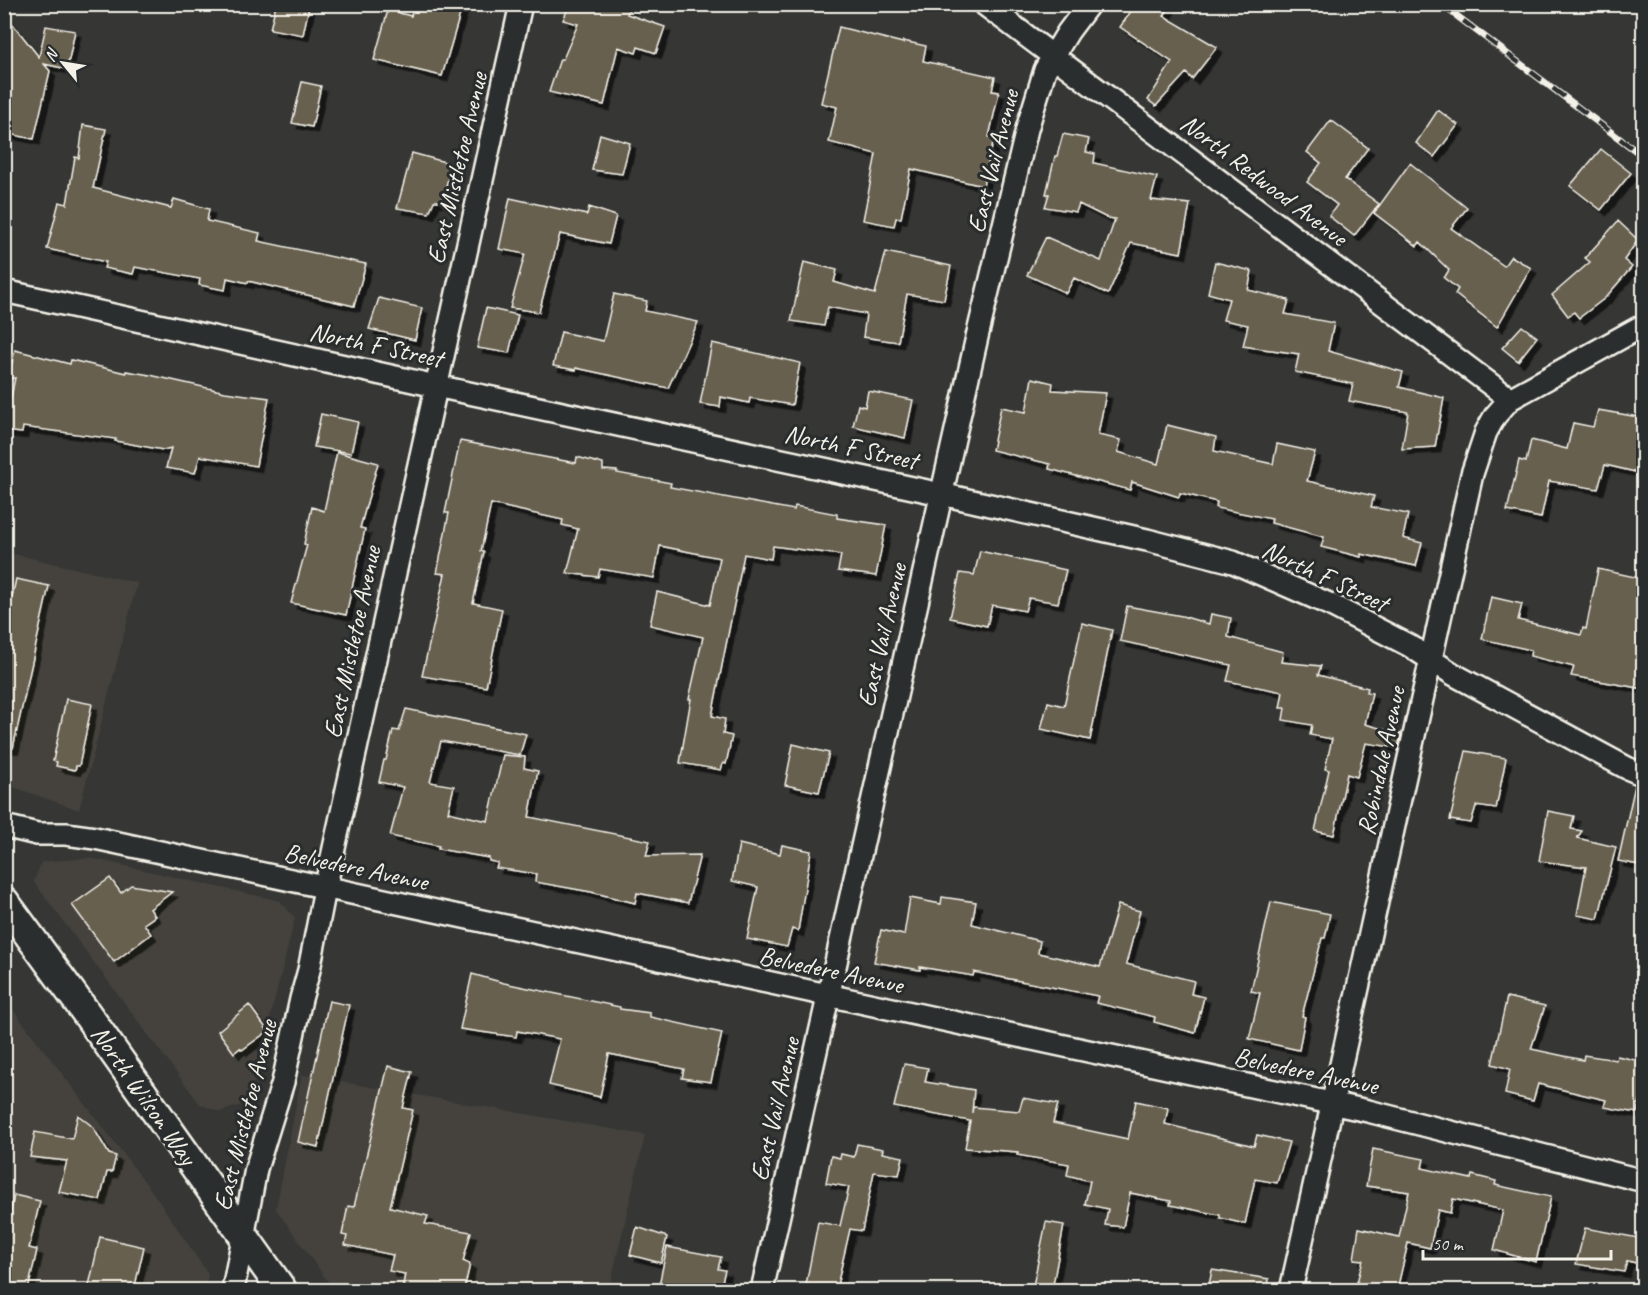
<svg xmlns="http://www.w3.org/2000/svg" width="1648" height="1295" viewBox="0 0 1648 1295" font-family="Caveat,sans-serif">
<defs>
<filter id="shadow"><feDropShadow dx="5.5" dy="5.5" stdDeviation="0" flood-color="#0009"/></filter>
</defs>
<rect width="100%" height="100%" fill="#363735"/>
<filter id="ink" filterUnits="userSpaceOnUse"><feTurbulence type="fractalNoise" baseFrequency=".0167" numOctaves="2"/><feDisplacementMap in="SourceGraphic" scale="12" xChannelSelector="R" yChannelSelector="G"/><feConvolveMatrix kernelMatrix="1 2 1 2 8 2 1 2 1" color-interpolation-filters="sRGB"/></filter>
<g filter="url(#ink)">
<path fill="#45433d" d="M5,552L137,583L79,810L5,784Z
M90,858L280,901L295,918L249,1102L220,1112L200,1104L34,882L41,862Z
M4,998L154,1194L208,1274L204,1290H5Z
M302,1075L645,1135L609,1290H334L276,1209Z"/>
<path fill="#676050" stroke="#f4f1e8" stroke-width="1.5" filter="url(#shadow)" d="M276,4L309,7L303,35L270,29Z
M414,4H463L442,76L374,60L388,10L411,16Z
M570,4H632L627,14L665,27L656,53L638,47L636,53L618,47L604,105L549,92L560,59H563L578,24L563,20Z
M1136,4H1171L1164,16L1217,47L1192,79L1186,73L1156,106L1148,100L1172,62L1120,27Z
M4,13L39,57L46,26L75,31L67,69L44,64L50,71L34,139L4,133Z
M839,27L903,43V41L926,46L923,61L995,77L992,91L999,92L989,137L994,138L983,186L911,169L901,218H896L894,226L863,220L876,154L829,142L837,107L821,103Z
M302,82L321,86L312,127L292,123Z
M1438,110L1458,125L1434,157L1416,143Z
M1331,120L1368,148L1345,179L1379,204L1354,236L1329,216L1337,205L1307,182L1321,163L1307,152Z
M83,125L106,129L93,188L171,208L174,199L209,209L207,221L260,233L258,241L366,264L354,306L248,281V283L227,278L225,290L199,285L200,279L135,267L133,274L104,268L106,262L47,249L59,202L67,204L75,157L79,158Z
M600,134L630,143L622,174L592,170Z
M1063,134L1089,139L1086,152L1095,154L1094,163L1157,177L1151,200L1190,204L1181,253L1131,243L1108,294L1074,278L1066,293L1027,275L1046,237L1101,261L1115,219L1107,218L1079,204L1076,212L1045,207L1049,194H1046L1055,156H1057Z
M1601,149L1631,173L1601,210L1570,186Z
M412,153L452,164L442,201H434L429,213L397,208Z
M1410,163L1467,208L1451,228L1504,266L1511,256L1531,268L1497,327L1455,294L1458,289L1444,278L1449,270L1420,242L1417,246L1374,213Z
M510,198L587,215L589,207L616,216L609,244L560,234L539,312L510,308L525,254L499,249Z
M1618,221L1638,240L1624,260L1632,267L1605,298L1579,318L1574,312L1568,316L1552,295L1590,262L1585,258Z
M886,252L951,266L944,300L907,294L898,342L863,337L866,314L828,307L824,326L791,321L804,262L837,270L834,282L875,294Z
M1215,262L1252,271L1248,290L1289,300L1285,314L1334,323L1328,351L1403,372L1399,387L1444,398L1435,447L1402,449L1408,412L1349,401L1353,384L1295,372L1299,354L1243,346L1248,325L1223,320L1229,299L1208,293Z
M614,294L647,301L645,311L698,322L668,388L576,368V370L553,366L561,332L603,341Z
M379,298L422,308L415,340L369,329Z
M486,308L518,315L509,353L477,348Z
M1522,326L1537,337L1518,361L1502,348Z
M712,343L800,363L792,405L750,398L749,403L721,397L720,407L700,404Z
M15,350L70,364L71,360L126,373V371L150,375L225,392L269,398L256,466L200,456L195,473L166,468L171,448L163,450L115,441L116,439L23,427L22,433L4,431L15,378L8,379Z
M1032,378L1053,383L1052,390L1106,393L1098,435L1121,440L1118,452L1158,464L1167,425L1216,437L1214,451L1273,464L1277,444L1315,452L1307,481L1374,496L1371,507L1408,514L1403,538L1422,543L1416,566L1361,554V557L1321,547L1324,537L1271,523L1272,519L1216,508L1217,502L1180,493L1179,497L1132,482L1130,490L1049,469L1050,464L992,450L1001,407L1026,412Z
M868,391L913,400L905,438L853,426L858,405L865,407Z
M1598,410L1644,418V474L1605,465L1598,489L1549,481L1541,518L1507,511L1519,460L1526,462L1531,440L1567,449L1573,423L1593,427Z
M321,414L358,422L351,453L314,447Z
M460,441L576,463L577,457L603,464V470L617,471V473L671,483L670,487L794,510L795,506L837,514V518L886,525L876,576L838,571L841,555L773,546L771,559L744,554L712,716L725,719L723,734L732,736L726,764L723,763L721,770L680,763L691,699H689L703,637L650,625L657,592L710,605L720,558L660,546L654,578L600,569L598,577L567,573L578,529L562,525L563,520L491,504L481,551L484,552L473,603L502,609L486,687L422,676L445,574L437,573L449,513H445Z
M337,452L378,463L360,528L365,529L346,615L291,603L307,545L304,544L312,507L324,511Z
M980,551L1066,570L1058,603L1029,598L1025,611L992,605L987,626L950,618L960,573L974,575Z
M1598,569L1644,579V689L1571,676L1574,667L1530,656L1531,650L1482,639L1491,597L1522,604L1518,620L1581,635L1583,628L1586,629Z
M16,579L49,586L13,748L4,747V633Z
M1127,606L1182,616L1209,624L1211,614L1231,618L1228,637L1283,652L1281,662L1321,666L1318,675L1368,688L1367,692L1372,693L1365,724L1401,734L1398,748L1366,743L1357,777L1347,774L1334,835L1315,831L1329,770L1325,769L1332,739L1310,735L1312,725L1283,720L1285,708H1280L1283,692L1227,681L1231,665L1120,641Z
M1082,623L1112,630L1090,740L1041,729L1048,702L1064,706Z
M66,699L92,704L79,766H76L75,770L56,766L57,762L53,761Z
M406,709L526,734L520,755L441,741L430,782L454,786L448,812L488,821L503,755L525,757L524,768L538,771L529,817L650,841L646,856L700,855L688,903L637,893L635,903L591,892L535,882L536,874L496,868L498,863L489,861V858L438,849L439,846L390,836L403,787L379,782L384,760H386L393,730L399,731Z
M793,744L829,753L819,792L785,785Z
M1466,751L1506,758L1496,809L1476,806L1471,823L1450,820Z
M1635,785L1644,787V866L1618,861Z
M1548,811L1574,816L1571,829L1582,831L1577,838L1616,847L1598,919L1577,915L1586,867L1539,861Z
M739,844L780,854L782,845L811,851L798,931L792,929L787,947L747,939L758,887L732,881Z
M110,878L121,893L131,885L172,892L150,909L155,916L144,924L151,934L114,962L72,905Z
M942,897L976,902L972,924L1040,941L1038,953L1100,967L1118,905L1140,911L1126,964L1194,981L1191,994L1204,997L1195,1033L1154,1022L1155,1017L1096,1003L1098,996L974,972L973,976L920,967V970L874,962L881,930L904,935L910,898L941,904Z
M1271,902L1330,914L1325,938H1322L1302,1016L1305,1017L1299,1050L1249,1039L1260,993L1251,991Z
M472,974L504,983L620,1007V1009L650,1013V1017L722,1033L711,1082L682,1078L684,1069L609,1054L600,1097L549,1085L560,1039L517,1031L516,1037L460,1029Z
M1507,997L1545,1006L1531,1049L1583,1060L1584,1055L1616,1060L1617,1056L1644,1062V1084L1637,1113L1604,1107L1606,1100L1538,1084L1533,1101L1505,1094L1510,1069L1492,1064Z
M329,1001L349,1005L318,1147L298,1142Z
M249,1005L268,1031L242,1050L240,1048L234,1053L218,1031Z
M904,1064L928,1068L925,1082L974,1090L972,1113L973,1107L1019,1111L1023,1098L1058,1104L1053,1123L1128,1139L1136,1101L1168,1108L1165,1124L1254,1146L1257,1135L1289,1142L1277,1183L1255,1179L1245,1224L1220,1218V1215L1170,1205L1171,1201L1130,1193L1123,1227L1105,1225L1108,1209L1085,1204L1090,1181L1067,1175L1069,1164L1017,1155L1018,1152L965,1148L970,1121L894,1107Z
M388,1066L412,1072L403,1108L413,1110L390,1207L428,1216L425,1224L471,1232L463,1261L470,1264L464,1290H402L405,1274L389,1271L393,1255L345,1245L347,1236L342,1235L348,1206L354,1207Z
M78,1115L93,1127L109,1154L116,1156L112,1172H107L100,1200L59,1192L67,1161L30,1157L35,1132L72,1139Z
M857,1144L883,1149L882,1153L903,1157L899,1175L874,1172L862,1231L850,1229L836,1290H805L818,1222L840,1226L849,1187L826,1183L831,1156L840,1158L841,1154L854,1157Z
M1373,1149L1424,1159L1422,1168L1471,1179L1472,1175L1496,1181L1495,1185L1551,1197L1536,1262L1494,1250L1503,1210L1453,1199L1450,1213L1438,1210L1430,1248L1408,1243L1397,1290H1355L1363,1260L1354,1259L1359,1228L1399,1237L1409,1192L1366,1186Z
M14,1195L40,1201L29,1248L37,1250L28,1290H4V1246Z
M1046,1222L1064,1225L1052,1290L1033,1286Z
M637,1227L667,1237L661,1263L630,1255Z
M1585,1228L1644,1239L1641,1264L1627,1261L1624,1272L1576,1264Z
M100,1237L144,1247L134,1290H88Z
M667,1247L721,1257L718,1269L725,1270L720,1290H658Z
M1212,1270L1269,1279L1268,1290H1208Z"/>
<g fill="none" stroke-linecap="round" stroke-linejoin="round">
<g stroke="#f4f1e8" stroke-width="26">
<path id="street" d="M984,4L1510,399
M4,291L436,386L941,494L1147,540L1233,562L1329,604L1410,646L1453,674L1627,768L1644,775
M4,826L37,834H66L95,838L1368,1111L1644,1181
M233,1290L256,1169L283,1082L301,999L309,970L325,889L521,4
M762,1290L977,337L1027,129L1045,70L1068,32L1089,4
M1291,1290L1472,474L1486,432L1495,416L1510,399L1644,325"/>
</g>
<g stroke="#f4f1e8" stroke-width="33">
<path id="secondary" d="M4,901L84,1010L282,1290"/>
</g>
<use href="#street" stroke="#2a2d2e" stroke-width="21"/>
<use href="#secondary" stroke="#2a2d2e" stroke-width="28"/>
<g stroke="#f4f1e8" stroke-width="7">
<path id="rail" d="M1441,4L1644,157"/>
</g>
<use href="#rail" stroke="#2a2d2e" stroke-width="4.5" stroke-dasharray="14" stroke-linecap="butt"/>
</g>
</g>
<g text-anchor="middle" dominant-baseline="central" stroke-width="6" stroke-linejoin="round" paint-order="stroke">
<g font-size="26" fill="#f4f1e8" stroke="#2a2d2e">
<text transform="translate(993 161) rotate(-76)">East Vail Avenue</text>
<text transform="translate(457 168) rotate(-77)">East Mistletoe Avenue</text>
<text transform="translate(1264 180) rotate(37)">North Redwood Avenue</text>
<text transform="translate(376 345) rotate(12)">North F Street</text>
<text transform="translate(851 447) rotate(12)">North F Street</text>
<text transform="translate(1325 576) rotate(25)">North F Street</text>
<text transform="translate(882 635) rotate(-77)">East Vail Avenue</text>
<text transform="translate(352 642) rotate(-78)">East Mistletoe Avenue</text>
<text transform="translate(1381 761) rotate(-78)">Robindale Avenue</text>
<text transform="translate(356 867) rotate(12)">Belvedere Avenue</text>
<text transform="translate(831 970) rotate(12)">Belvedere Avenue</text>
<text transform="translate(1306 1071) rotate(12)">Belvedere Avenue</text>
<text transform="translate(144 1095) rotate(55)">North Wilson Way</text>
<text transform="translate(775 1109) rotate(-77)">East Vail Avenue</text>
<text transform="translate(245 1115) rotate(-76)">East Mistletoe Avenue</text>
</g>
</g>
<rect width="1648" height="1295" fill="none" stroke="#2a2d2e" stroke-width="24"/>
<rect x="12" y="12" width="1624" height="1271" fill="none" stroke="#f4f1e8" stroke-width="2" filter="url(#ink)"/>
<g transform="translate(63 63) rotate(300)" stroke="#2a2d2e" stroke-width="4.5" paint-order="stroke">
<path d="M0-4.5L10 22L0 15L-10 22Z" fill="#f4f1e8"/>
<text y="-9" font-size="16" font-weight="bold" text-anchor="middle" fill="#f4f1e8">N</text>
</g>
<path d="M1423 1250v9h188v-9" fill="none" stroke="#f4f1e8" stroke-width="3"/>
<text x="1432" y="1250" font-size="18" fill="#f4f1e8" stroke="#2a2d2e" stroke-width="4.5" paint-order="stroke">50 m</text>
</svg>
